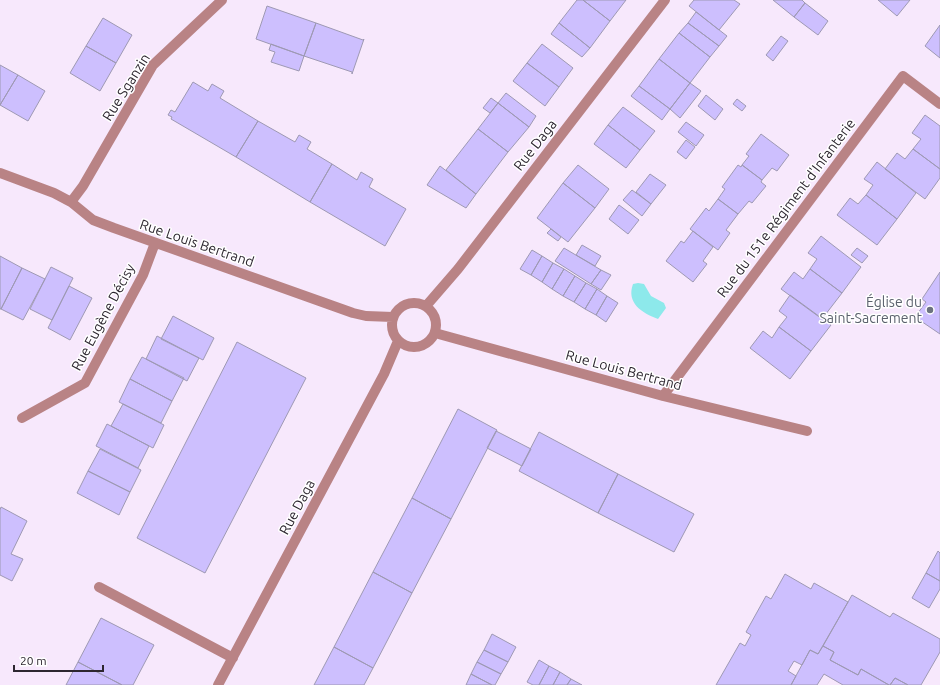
<svg xmlns="http://www.w3.org/2000/svg" width="940" height="685" viewBox="0 0 940 685" font-family="Ubuntu,sans-serif">
<rect width="100%" height="100%" fill="#f7e8fc"/>
<path fill="#8de9eb" d="M638,283L644,284L651,296L664,303L666,308L658,319C642,313 626,303 633,284Z"/>
<path fill="#cdbffe" stroke="#9e99b3" d="M577,0H583L610,21L590,48L559,23Z
M583,0H626L610,21Z
M694,0H734L740,4L719,30L689,6Z
M773,0H802L805,3L794,17Z
M878,0H910L897,16Z
M805,3L828,21L818,35L794,17Z
M267,6L316,23L304,56L256,39Z
M696,12L727,36L719,46L688,23Z
M103,18L132,35L116,63L86,46Z
M316,23L363,40L364,39L352,74V72L304,56Z
M559,23L590,48L582,57L551,34Z
M688,23L719,46L710,57L679,33Z
M940,25V58L925,46Z
M679,33L710,57L690,83L659,59Z
M781,36L788,41L773,61L766,55Z
M271,44L304,56L299,71L271,62L275,52L269,50Z
M542,44L573,68L559,87L527,63Z
M86,46L116,63L100,91L70,73Z
M659,59L690,83L670,109L639,86Z
M527,63L559,87L545,106L513,81Z
M0,65L18,75L0,105Z
M18,75L45,91L28,121L0,105Z
M193,82L208,91L212,84L224,91L220,98L258,121L236,157L171,119L172,117L168,115L171,110L175,112Z
M690,83L701,91L680,118L670,109Z
M639,86L670,109L662,120L631,96Z
M506,93L536,116L529,127L498,103Z
M706,95L723,109L715,120L698,106Z
M491,98L498,103L490,113L483,108Z
M737,99L746,106L742,111L733,104Z
M498,103L529,127L508,152L478,129Z
M623,107L655,131L640,150L608,125Z
M925,115L940,126V169L913,149L921,139L912,133Z
M258,121L295,142L299,135L311,142L307,149L332,164L310,202L236,157Z
M686,122L704,135L696,146L678,132Z
M608,125L640,150L626,168L594,144Z
M478,129L508,152L476,194L446,170Z
M761,134L789,155L777,171L772,168L762,180L742,165L749,156L746,154Z
M686,140L695,147L686,159L677,152Z
M913,149L940,169V178L925,199L885,169L897,153L905,159Z
M877,162L916,193L897,219L866,195L873,185L864,179Z
M332,164L357,180L361,172L373,179L369,187L406,209L385,246L310,202Z
M578,165L609,189L595,208L563,183Z
M738,165L741,167L742,165L762,180L761,182L766,186L752,203L749,201L738,214L718,199L725,189L722,187Z
M440,166L476,194L466,208L427,185Z
M650,174L666,185L651,204L636,192Z
M563,183L595,208L568,242L537,218Z
M632,190L651,204L642,216L623,200Z
M866,195L897,219L877,245L837,215L850,198L858,204Z
M718,199L738,214L726,230L730,233L718,250L690,229L706,208L709,211Z
M619,205L639,220L628,234L609,219Z
M551,229L561,237L558,241L547,233Z
M693,231L713,247L703,261L707,264L693,282L666,261L681,241L684,243Z
M821,236L861,267L842,293L810,269L817,259L808,253Z
M582,245L601,256L595,266L576,255Z
M564,248L601,270L591,284L555,261Z
M857,248L868,256L862,263L851,255Z
M532,250L542,256L531,275L520,269Z
M0,256L22,268L1,309H0Z
M542,256L553,263L542,282L531,275Z
M553,263L564,269L552,289L542,282Z
M51,267L73,278L52,320L30,309Z
M22,268L45,279L23,320L1,309Z
M564,269L575,276L563,296L552,289Z
M810,269L842,293L822,319L781,289L794,272L803,279Z
M601,270L611,275L601,290L591,284Z
M940,272V334L915,317L926,302L922,299Z
M575,276L586,283L574,302L563,296Z
M586,283L597,289L585,309L574,302Z
M69,286L92,298L70,340L48,328Z
M597,289L607,296L596,315L585,309Z
M790,295L831,325L811,351L779,327L787,317L779,311Z
M607,296L618,303L606,322L596,315Z
M173,316L214,338L203,360L161,339Z
M779,327L811,351L790,379L750,348L763,331L772,338Z
M157,336L199,358L187,381L146,359Z
M237,342L306,378L205,573L137,538Z
M142,357L184,378L172,401L130,379Z
M130,379L172,401L161,423L119,402Z
M123,404L164,425L153,448L111,426Z
M458,409L497,430L451,519L412,498Z
M107,424L149,446L138,468L96,446Z
M496,431L531,449L522,466L487,448Z
M539,432L618,474L598,513L519,471Z
M100,449L141,470L130,492L88,471Z
M88,471L130,492L119,515L77,493Z
M618,474L694,514L674,552L598,513Z
M412,498L451,519L412,593L373,572Z
M1,507L27,521L11,554L23,559L12,581L0,575V510Z
M938,551L940,553V581L926,573Z
M373,572L412,593L373,668L334,647Z
M926,573L940,581V589L929,608L912,598Z
M785,574L811,589L814,583L848,602L818,654L810,650L802,665L794,661L788,671L796,676L791,685H716L740,643L745,646L751,635L746,632L766,596L771,599Z
M852,595L890,617L893,613L940,639V652L921,685H908L895,678L890,685H889L861,669L858,675L830,660L834,652L823,646Z
M101,618L154,645L133,685H122L78,662Z
M492,634L516,647L508,662L484,650Z
M823,646L834,652L830,660L858,675L861,669L889,685H843L824,674L817,685H791L810,650L818,654Z
M334,647L373,668L364,685H314Z
M484,650L508,662L501,674L477,662Z
M539,660L549,666L539,685H533L527,682Z
M78,662L122,685H66Z
M477,662L501,674L495,685H492L471,674Z
M549,666L560,672L553,685H539Z
M560,672L571,679L567,685H553Z
M471,674L492,685H466Z
M895,678L908,685H890Z
M571,679L582,685H567Z"/>
<g fill="none" stroke-linecap="round" stroke-linejoin="round">
<path stroke="#b98385" stroke-width="10" d="M0,173L54,193L71,202L93,220L114,228L353,313L366,316L393,317
M71,202L83,186L153,65L222,0
M392 325a22 22 0 1 1 44 0a22 22 0 1 1-44 0Z
M426,306L458,269L665,0
M435,333L663,396L807,431
M663,396L903,76L940,104
M22,418L85,383L143,275L155,243
M99,587L233,658
M218,685L384,374L398,341"/>
</g>
<circle fill="#6b7280" stroke="#fff" stroke-width="1.5" cx="930" cy="310" r="4"/>
<g text-anchor="middle" dominant-baseline="central" stroke-width="3" stroke-linejoin="round" paint-order="stroke">
<g font-size="14" fill="#2d2630" stroke="#fff">
<text transform="translate(126 87) rotate(-58)">Rue Sganzin</text>
<text transform="translate(535 145) rotate(-52)">Rue Daga</text>
<text transform="translate(786 208) rotate(-53)">Rue du 151e Régiment d'Infanterie</text>
<text transform="translate(197 243) rotate(19)">Rue Louis Bertrand</text>
<text transform="translate(103 317) rotate(-62)">Rue Eugène Décisy</text>
<text transform="translate(624 370) rotate(15)">Rue Louis Bertrand</text>
<text transform="translate(297 507) rotate(-62)">Rue Daga</text>
</g>
<g font-size="14" fill="#5b616d" stroke="#fff" text-anchor="end">
<text x="922" y="302">Église du<tspan x="922" dy="16">Saint-Sacrement</tspan></text>
</g>
</g>
<path d="M14 665v6h89v-6" fill="none" stroke="#2d2630" stroke-width="2"/>
<text x="20" y="665" font-size="12" fill="#2d2630" stroke="#ffffff" stroke-width="3" paint-order="stroke">20 m</text>
</svg>
